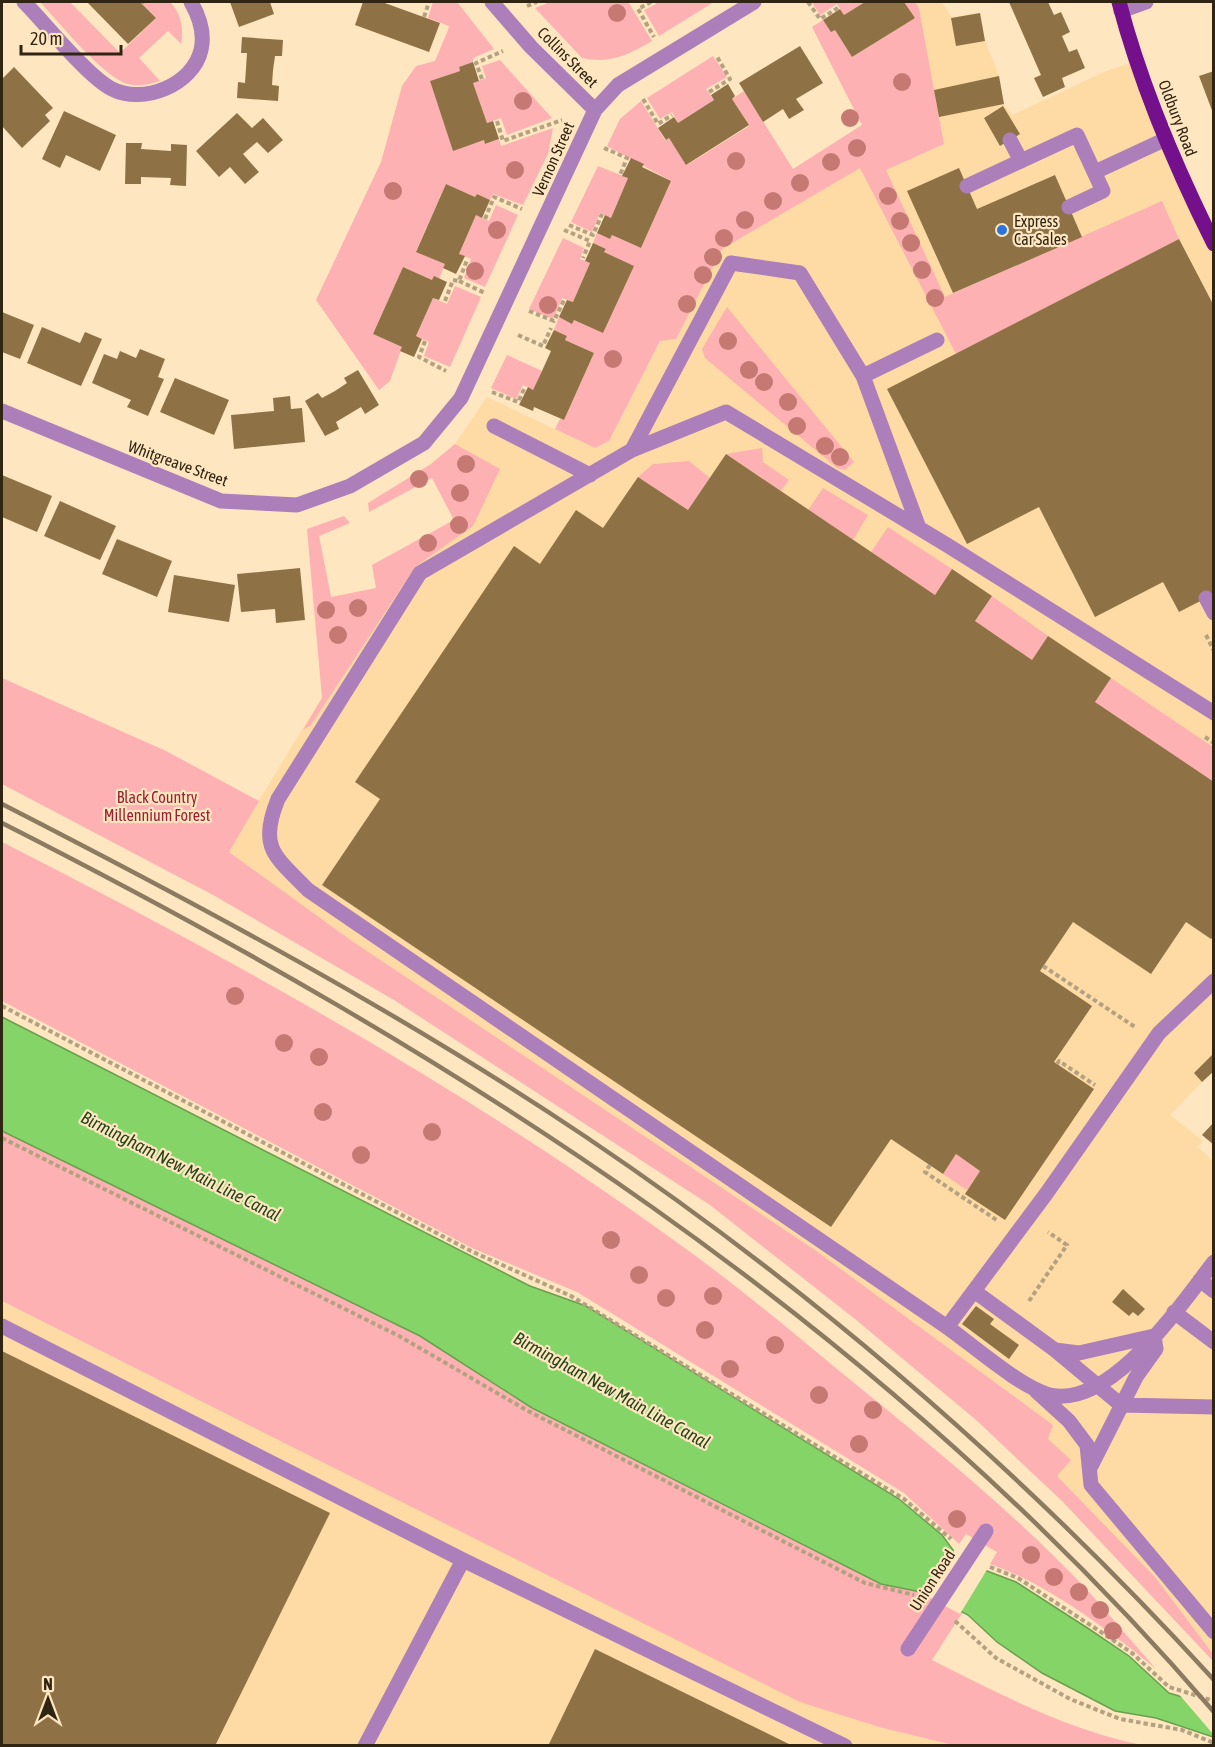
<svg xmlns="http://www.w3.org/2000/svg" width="1215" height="1747" viewBox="0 0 1215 1747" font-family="'Asap Condensed',sans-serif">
<rect width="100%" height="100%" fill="#fee6c0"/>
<path fill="#fedba4" d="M915,2H942L952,18L980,13L985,41L999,76L1004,104L1012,115L1106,71L1137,61L1213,244V1071L1170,1115L1203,1141L1198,1147L1213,1161V1654L1155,1577L1057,1476L1048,1439L1053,1425L815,1250L352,941L228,851L404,563L473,526L431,464L455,444L487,397L595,448L609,441L726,214L862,125L886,170L944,144L919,8Z
M2,1301L808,1704L879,1727L953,1745H2Z"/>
<path fill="#fdb1b2" d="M40,2H70L120,53L156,18L140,2H170C181,13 184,29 181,44L168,31L139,58L160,81C149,84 139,87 128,84C103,77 59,22 40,2Z
M433,2H457L494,49L473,58V62L459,67L460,71L430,81L453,150L484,140L486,144L499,139L501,146L553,128L548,154L523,205L493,194L490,200L477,194L475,197L446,184L416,251L445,264L439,279L432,280L403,267L373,334L402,347L390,381L379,390L316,300L381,162L402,86L416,66L435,61L448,30L449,26L428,18Z
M550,2H632L629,3L652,41C628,55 611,64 582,58L535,8Z
M655,2H714L659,36L644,10L656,4Z
M812,2H865L844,15L837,4L820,15Z
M904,2H915L919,8L944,144L886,170L945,297L1162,201L1179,239L956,354L860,168L722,249L676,339L660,341L609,441L595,448L555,429L560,419L564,420L594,353L565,340L567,336L554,330L559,317L572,323L574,320L603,332L633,266L604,252L606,249L593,243L597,233L610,239L612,235L641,248L671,181L607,146L620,119L641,101L665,140L669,138L687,165L749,126L732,99L744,91L793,169L862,125L812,27L823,20L835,30L852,57L914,18Z
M713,56L727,77L706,89L714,100L678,123L672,112L660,119L647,98Z
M500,60L552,118L507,135L501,118L487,123L473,83L486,78L482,66Z
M598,166L628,178L611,218L600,213L592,232L571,222Z
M496,205L518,215L485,287L464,278L471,259L459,254L476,215L489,221Z
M563,238L584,248L580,259L590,263L573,302L562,298L553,319L529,309Z
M455,286L481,297L450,367L424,356L429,342L416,336L433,298L447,304Z
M727,307L854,462L845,470L837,468L705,358L702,349Z
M507,355L542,371L533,390L523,385L516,399L491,388Z
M455,444L500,469L473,526L415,567L311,725L303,730L322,698L307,529L344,516L350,523L319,536L331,597L376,588L372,565L454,520L432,478L369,512L368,503L431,464Z
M762,448L763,462L789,480L781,491L726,454Z
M689,461L710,478L688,510L638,477L653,464Z
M823,488L868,515L853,540L808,510Z
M888,527L952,569L935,595L871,552Z
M992,596L1048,636L1032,660L975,621Z
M2,678L166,751L259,801L229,852L352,941L815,1250L1053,1425L1048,1439L1071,1460L1057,1476L1155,1577L1213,1654V1661L1062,1501L975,1419L855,1319L710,1205L394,1000L215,896L2,784Z
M1111,678L1213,747V782L1095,702Z
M2,842C242,964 480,1097 697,1257C747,1294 795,1334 843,1374C928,1443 1015,1513 1090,1593C1112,1618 1134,1644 1156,1669C1112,1632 1044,1582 990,1564L997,1552L966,1534L959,1544L904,1493L577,1292L472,1248L2,1001Z
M2,1131L420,1336L532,1409L880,1584L928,1591L964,1610L932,1660C999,1694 1068,1730 1142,1745H953L879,1727L800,1702L2,1301Z
M956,1154L980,1171L967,1190L943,1174Z"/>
<path fill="#84d468" stroke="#6b9f4e" stroke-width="1.5" d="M2,1017L530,1286L586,1306L899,1499L942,1535L956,1554L987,1571L1016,1582L1089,1629L1129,1656L1169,1693L1213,1706V1737L1156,1718L1115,1711L1042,1673L997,1642L968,1615L926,1593L881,1584L532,1408L420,1336L2,1131Z"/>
<path fill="#fee6c0" d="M956,1548L988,1568L960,1614L925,1595Z
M1177,1692L1214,1703L1213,1734Z"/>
<path fill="#8e7246" d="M87,2H140L156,18L128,44Z
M230,2H270L274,14L239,27Z
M363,2H382L440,23L429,52L355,25Z
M865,2H904L915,18L852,57L835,30L831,32L823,20L840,9L844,15Z
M1009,2H1048L1054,15L1061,12L1070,32L1062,36L1069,52L1077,49L1085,68L1062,78L1065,87L1043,97L1034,78L1041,75Z
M980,13L985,41L956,46L951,18Z
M242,37L283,40L282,56H275L273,70L272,85L279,86L278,101L237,98L238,82L245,83L247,53H241Z
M800,46L823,83L796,99L804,110L789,119L783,109L763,122L739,83Z
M473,62L479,81L473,83L487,123L493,121L499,139L485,144L484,140L453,151L430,81L460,71L459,67Z
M14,67L53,108L45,115L50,121L22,148L2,126V79Z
M1214,71V113H1213L1199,76Z
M999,76L1004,104L939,117L934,90Z
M728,84L735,96L732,99L749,125L686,165L669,138L666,140L658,128L674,117L678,123L714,100L711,95Z
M1003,106L1020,134L1000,146L984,118Z
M64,111L116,135L100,171L66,155L60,168L42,159Z
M237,113L252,128L263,118L283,140L268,153L257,142L243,154L259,172L245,184L230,167L219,177L196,151Z
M126,143H142L141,149L171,151V144L187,145L186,186L170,185L171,178L141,177V184H125Z
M631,158L644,164L642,167L671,181L641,248L612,235L610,239L597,233L605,215L611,218L628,178L622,176Z
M959,168L977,209L1055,175L1082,237L953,293L907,191Z
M446,184L475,197L477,194L490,200L482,218L476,215L459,254L465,256L456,274L443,268L445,264L416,252Z
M1179,239L1214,306V594L1179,612L1163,582L1095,617L1039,507L967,544L887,389Z
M593,243L606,249L604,252L634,266L603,333L574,320L572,324L559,317L567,300L573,302L590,263L585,261Z
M403,267L432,280L434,276L447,282L439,300L433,298L416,336L422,339L414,357L400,351L402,347L373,334Z
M2,312L34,325L20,359L2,352Z
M42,327L80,343L85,332L102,339L81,386L27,363Z
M554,330L567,336L565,340L594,353L564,420L534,407L533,411L519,405L528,387L533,390L542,371L551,351L545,348Z
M140,349L165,359L158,377L164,379L148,416L127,407L131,400L92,383L104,354L117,359L120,351L136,358Z
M358,370L379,405L365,414L361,407L336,422L339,429L325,436L305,401L318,393L322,398L335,391L347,383L344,378Z
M175,378L229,400L214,435L160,412Z
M290,396L291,409L302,408L305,442L234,449L231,415L274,411L273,398Z
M726,454L935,595L952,569L992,596L975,621L1032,660L1048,636L1111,678L1095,702L1214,782V936L1211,939L1186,922L1151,974L1073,922L1040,971L1092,1006L1054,1062L1094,1089L1005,1220L965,1194L980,1171L956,1154L943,1174L891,1139L831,1227L322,885L380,799L355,782L514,546L540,564L576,510L603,528L638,477L688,510Z
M2,475L52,496L37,532L2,517Z
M60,501L116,526L100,560L44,536Z
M117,539L172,561L157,597L102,574Z
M300,568L305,620L276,623L275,609L241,612L237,574Z
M174,575L235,585L229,622L168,612Z
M1214,1053V1071L1202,1082L1194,1073Z
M1214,1122V1145L1202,1135Z
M1123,1289L1145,1309L1138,1316L1133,1312L1129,1316L1112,1302Z
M976,1306L994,1319L990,1324L1019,1345L1009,1359L962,1324Z
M2,1351L330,1513L215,1746H2Z
M595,1649L793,1746H548Z"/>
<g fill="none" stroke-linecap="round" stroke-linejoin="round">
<path stroke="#b4a182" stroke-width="4" stroke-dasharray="4.5 3" stroke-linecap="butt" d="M651,2L638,9L654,37
M808,2L820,19L838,8
M141,3L143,2
M387,3V2
M527,6L537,2
M424,17L429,2
M482,79L476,63L503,51
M709,92L730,79L716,55
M643,99L658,124L672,115
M497,121L503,141L562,120
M604,148L627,158L620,175
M485,219L494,197L522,209
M569,225L593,235L602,214
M564,230L590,241L583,258
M459,281L485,293
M445,301L453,280L459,281L467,260
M529,311L554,321L564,300
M518,335L543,346L551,328
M425,341L419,357L446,371
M492,392L518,402L525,387
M1206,635L1214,651
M1205,737L1214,743
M1043,966L1135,1027
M2,1006L471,1251L571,1296L904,1499L951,1539
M1057,1064L1059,1061L1095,1085
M2,1138L399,1336L528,1411L865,1583L914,1595
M930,1165L925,1172L998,1221
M1029,1301L1067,1245L1048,1232
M990,1567L1018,1578L1101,1632L1132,1653L1169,1687L1214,1701
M955,1621L996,1658L1070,1699L1120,1719L1182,1730L1214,1743"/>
<path stroke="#ac7eba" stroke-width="15" d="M24,2C45,23 88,77 112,89C143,105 193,85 201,50C205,33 199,16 191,2
M492,2L531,47L595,110
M1121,11L1146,2
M1010,140L1021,161
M1095,172L1166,139
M967,186L1077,135L1103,191L1069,207
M863,376L937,340
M2,411L221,501L297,505L350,486L424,443L461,398L595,110L618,85L754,2
M494,426L590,475
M632,450L726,412L947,545L1214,713
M919,528L863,376L800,273L731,263L632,450L420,573L278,799C258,848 275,856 308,890L947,1327L1046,1194L1159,1033L1214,981
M1206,598L1214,613
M1200,1280L1214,1291
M974,1291L1055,1350L1121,1405L1214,1407
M1174,1312L1214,1342
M2,1326L463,1560L845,1746
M947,1327C974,1346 1020,1387 1050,1395C1111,1409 1181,1304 1214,1262
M1055,1350L1079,1353L1154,1336
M1036,1391L1069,1421L1087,1445L1091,1485L1214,1632
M1091,1466L1136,1377L1156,1349L1154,1336
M365,1746L463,1560"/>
<path stroke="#74108c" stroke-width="15" d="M1119,2C1141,86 1175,166 1214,244"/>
<path stroke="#8c7b60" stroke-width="4.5" d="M2,804C201,906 400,1012 586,1137C819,1294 1024,1472 1214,1680
M2,823C457,1054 878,1321 1214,1712"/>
<path stroke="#ac7eba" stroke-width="15" d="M908,1649L986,1531"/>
</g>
<g fill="#c57972">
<circle cx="617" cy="13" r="9"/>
<circle cx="902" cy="82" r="9"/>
<circle cx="523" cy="101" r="9"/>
<circle cx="850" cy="118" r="9"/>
<circle cx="857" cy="148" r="9"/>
<circle cx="736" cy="161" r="9"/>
<circle cx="831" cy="162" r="9"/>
<circle cx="515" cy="170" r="9"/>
<circle cx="800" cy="183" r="9"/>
<circle cx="393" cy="191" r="9"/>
<circle cx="888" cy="196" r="9"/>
<circle cx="773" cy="201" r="9"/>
<circle cx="745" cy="220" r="9"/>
<circle cx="900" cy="221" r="9"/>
<circle cx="497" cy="230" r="9"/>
<circle cx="724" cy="238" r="9"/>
<circle cx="911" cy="243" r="9"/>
<circle cx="713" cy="257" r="9"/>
<circle cx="922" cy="270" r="9"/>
<circle cx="475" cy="271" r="9"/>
<circle cx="703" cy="275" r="9"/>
<circle cx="935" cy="298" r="9"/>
<circle cx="687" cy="304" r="9"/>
<circle cx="548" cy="305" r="9"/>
<circle cx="728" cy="341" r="9"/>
<circle cx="613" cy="359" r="9"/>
<circle cx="749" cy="370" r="9"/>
<circle cx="764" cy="382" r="9"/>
<circle cx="788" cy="402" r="9"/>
<circle cx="797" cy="426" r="9"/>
<circle cx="825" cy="446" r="9"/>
<circle cx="840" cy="457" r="9"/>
<circle cx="466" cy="464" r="9"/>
<circle cx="419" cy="479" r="9"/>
<circle cx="460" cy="493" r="9"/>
<circle cx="459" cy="525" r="9"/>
<circle cx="428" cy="543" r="9"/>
<circle cx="358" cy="608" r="9"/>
<circle cx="326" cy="610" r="9"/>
<circle cx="338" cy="635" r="9"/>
<circle cx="235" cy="996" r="9"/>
<circle cx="284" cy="1043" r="9"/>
<circle cx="319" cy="1057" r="9"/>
<circle cx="323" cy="1112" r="9"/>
<circle cx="432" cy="1132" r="9"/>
<circle cx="361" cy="1155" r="9"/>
<circle cx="611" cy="1240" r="9"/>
<circle cx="639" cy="1275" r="9"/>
<circle cx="713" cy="1296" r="9"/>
<circle cx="666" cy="1298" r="9"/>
<circle cx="705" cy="1330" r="9"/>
<circle cx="775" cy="1345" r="9"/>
<circle cx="730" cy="1369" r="9"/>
<circle cx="819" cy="1395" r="9"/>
<circle cx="873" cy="1410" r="9"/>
<circle cx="859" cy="1444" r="9"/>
<circle cx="957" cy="1519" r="9"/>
<circle cx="1031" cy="1555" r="9"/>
<circle cx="1054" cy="1577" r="9"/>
<circle cx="1079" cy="1592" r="9"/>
<circle cx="1100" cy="1610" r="9"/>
<circle cx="1113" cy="1631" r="9"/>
</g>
<circle fill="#2974e0" stroke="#fee6c0" stroke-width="2" cx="1002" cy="230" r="6"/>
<g text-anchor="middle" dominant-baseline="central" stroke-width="4.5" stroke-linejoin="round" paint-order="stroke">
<g font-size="16" fill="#302412" stroke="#fee6c0">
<text transform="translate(568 57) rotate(45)">Collins Street</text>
<text transform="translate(1178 118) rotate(69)">Oldbury Road</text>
<text transform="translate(553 159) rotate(-66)">Vernon Street</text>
<text transform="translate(178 463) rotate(20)">Whitgreave Street</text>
<text transform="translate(932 1580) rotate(-57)">Union Road</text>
</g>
<g font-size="16" fill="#302412" stroke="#fee6c0" text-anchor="start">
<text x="1014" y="221">Express<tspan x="1014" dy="18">Car Sales</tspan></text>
</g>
<g font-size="16" fill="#972032" stroke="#fee6c0">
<text x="157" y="797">Black Country<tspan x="157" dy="18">Millennium Forest</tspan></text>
</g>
<g font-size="18" font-style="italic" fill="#25441a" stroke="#fee6c0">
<text transform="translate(181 1166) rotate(27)">Birmingham New Main Line Canal</text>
<text transform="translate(612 1390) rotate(29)">Birmingham New Main Line Canal</text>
</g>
</g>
<rect width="1215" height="1747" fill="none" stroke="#302412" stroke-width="6"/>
<g transform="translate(48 1699)" stroke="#fee6c0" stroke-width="4.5" paint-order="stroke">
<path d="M0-4.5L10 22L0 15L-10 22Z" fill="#302412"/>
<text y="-9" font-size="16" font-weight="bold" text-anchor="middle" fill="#302412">N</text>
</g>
<path d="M21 45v9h100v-9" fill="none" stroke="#302412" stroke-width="3"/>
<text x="30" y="45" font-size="18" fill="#302412" stroke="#fee6c0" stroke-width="4.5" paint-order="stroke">20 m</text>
</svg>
